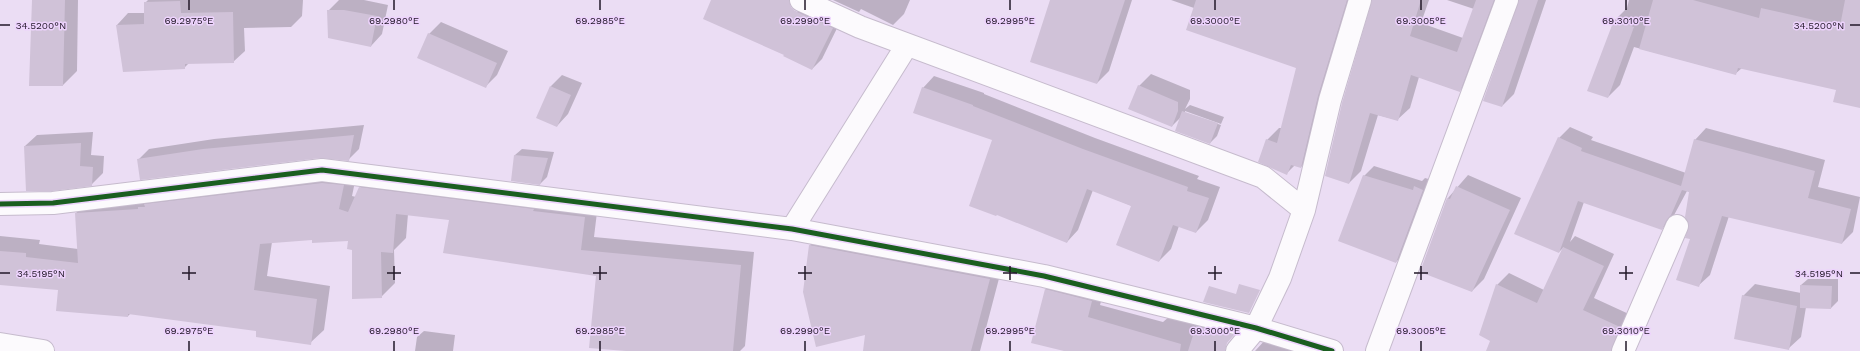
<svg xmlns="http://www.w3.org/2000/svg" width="1860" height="351" viewBox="0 0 1860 351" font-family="'Work Sans',sans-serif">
<rect width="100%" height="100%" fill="#ebddf4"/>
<path fill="#0003" d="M33,0H78L77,71L63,85H30Z
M148,0H303L302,16L291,27L244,28L245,51L233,62L189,63L184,68L124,71L117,25L128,13H145V3Z
M339,0H364L388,5L382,34L371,46L328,11Z
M712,0H763L797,12L807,2L842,18L822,59L812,69L786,54Z
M833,0H910L904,14L893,25L861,9L859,12Z
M1051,0H1132L1109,71L1097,83Z
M1171,0H1355L1313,155L1301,167L1295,165L1286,174L1267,140L1279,128H1282L1297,68L1194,8Z
M1373,0H1429L1421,23L1463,38L1474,9L1447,0H1501L1472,79L1459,91L1419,77L1410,108L1397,120L1378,115L1361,171L1349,183Z
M1520,0H1546L1514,94L1502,106Z
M1629,0H1860V107L1838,89L1742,68L1735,74L1634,47L1620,85L1608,97L1615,20L1627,8Z
M441,22L508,51L497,75L486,86L429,34Z
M1151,74L1190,90V99L1185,109L1190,105L1224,117L1221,124L1185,111V113L1221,125L1217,136L1210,143L1182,116L1172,126L1139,86Z
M562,75L582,83L568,114L557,126L551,86Z
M934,76L984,93V94L1095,138L1199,176L1197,179L1220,187L1208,220L1196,232L1179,226L1171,249L1159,261L1132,206L1093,190L1078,230L1067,242L994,140L923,88Z
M364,125L359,149L348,160L320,157L138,160L149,149L214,139Z
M1570,127L1593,137L1591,140L1686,173L1695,140L1706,128L1825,160L1818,187L1860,197L1853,232L1842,243L1729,216L1710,275L1698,286L1691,239L1690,192L1687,191L1673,217L1662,229L1584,202L1570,242L1575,236L1614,254L1594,298L1631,315L1615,351H1487L1492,340L1497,285L1509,273L1544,290L1564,247L1559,252V138Z
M93,132L91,155L104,156L103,173L91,185L25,146L37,135Z
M522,149L554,152L547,177L540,184L513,180L515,155Z
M1374,166L1422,181L1425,178L1432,180L1405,253L1396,262L1364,176Z
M357,172L352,196L356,197L360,188L374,174L598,204L594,237L754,252L745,346L740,351H637L597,275L450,219L408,214L406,238L394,250L395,283L381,297L349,240L312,239L272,242L267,276L330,286L324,330L310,343L258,330L131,313L128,316L59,289L0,284V236L40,240L39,244L78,249L76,213L90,200Z
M1468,175L1521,198L1484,279L1472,291L1421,271L1448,198Z
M823,233L1002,267L980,351H864L866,334L810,245Z
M1058,276L1105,288L1100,305L1163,322L1170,316L1219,330L1213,351H1069L1045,290Z
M1808,279H1838V301L1831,308L1806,307L1801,337L1789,348L1743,296L1755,284L1801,293V285Z
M424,331L455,335L453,351H415L417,337Z
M1266,339L1312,351H1255Z"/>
<path fill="#d0c2d8" d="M32,0H65L63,86H29Z
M711,0H789L791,7L795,11L833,28L812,70L783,56L784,55L703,19Z
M1050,0H1125L1097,84L1030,62Z
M1196,0H1347L1318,96L1301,168L1291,165L1287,175L1258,162L1266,139L1277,143L1296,68L1186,30Z
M1372,0H1421L1410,36L1457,52L1476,0H1494L1460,92L1411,75L1398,121L1370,113L1349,184L1325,176L1342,103Z
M1519,0H1538L1502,107L1483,101Z
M1653,0H1693L1759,18L1761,8L1840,26L1845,0H1860V108L1833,102L1836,90L1738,68L1736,75L1639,49Z
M180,1L181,13L233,12L234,63L185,64V69L123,72L116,25L144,24V2Z
M327,10H344L377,16L371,47L328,38Z
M1614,20L1634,27L1608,98L1587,91Z
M428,33L497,63L486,88L417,58Z
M1138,85L1178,102V111L1172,127L1128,109Z
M550,86L571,95L557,127L536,118Z
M922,87L973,105V106L1083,149L1188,187L1187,191L1209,198L1196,233L1173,225L1159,262L1116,245L1131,206L1087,189L1067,243L997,215L996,216L969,206L992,140L913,113Z
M1182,111L1218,123L1210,144L1175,131Z
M354,135L349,161L320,158L140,180L137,159L203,149Z
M1558,137L1582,148L1581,151L1681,186L1694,139L1815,171L1808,198L1851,209L1842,244L1722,216L1699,287L1676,280L1690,239L1685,238L1689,225L1685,217L1689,192L1682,190L1671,215L1666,221L1662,230L1578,201L1559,253L1514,234Z
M81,143L80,166L93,167L92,186L52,191H26L24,146Z
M514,155L548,158L540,185L511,181Z
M1363,175L1413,190L1414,186L1423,190L1396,263L1338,241Z
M322,183L344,185L339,209L348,212L359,187L534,209L533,211L585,217L581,250L741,265L733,351H626L589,348L596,276L443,253L449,220L396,214L393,253L381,252L382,298L352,299V250L347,249L348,241L312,243V240L260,244L254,290L317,299L311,345L256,337V331L128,314V317L56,311L58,290L0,285V251L26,253V257L78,263L75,213L138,209V207H145L144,204Z
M1456,186L1510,210L1472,292L1420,272L1447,198L1450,199Z
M809,245L990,279L971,351H863L865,335L816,347L803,292Z
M1563,247L1604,266L1583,310L1620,327L1611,351H1486L1490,341L1479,335L1496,284L1537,303Z
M1239,284L1260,290L1249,313L1203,302L1209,286L1236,294Z
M1800,285L1832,286L1831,309L1800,308Z
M1045,289L1092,301L1088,317L1181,344L1180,351H1064L1031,343Z
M1742,295L1797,306L1789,350L1734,339Z
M1196,326L1234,335L1227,343L1225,351H1188Z"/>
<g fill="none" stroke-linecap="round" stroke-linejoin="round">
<g stroke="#c6bbcd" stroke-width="24">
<path id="street" d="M801,0L860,27L1263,177L1304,210L1280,278L1256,328L1237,351
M0,204L53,203L322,170L792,229L1044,276L1256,328L1332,351
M1304,210L1330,100L1360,0
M792,229L907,45
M0,344L43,351
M1377,351L1507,0
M1623,351L1677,226"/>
</g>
<use href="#street" stroke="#fcfafd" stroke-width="22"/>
<g stroke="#eed3fe" stroke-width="8">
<path id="cycleway" d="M0,204L53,203L322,170L792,229L1044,276L1256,328L1332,351"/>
</g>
<use href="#cycleway" stroke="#1b5e20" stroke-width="5"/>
</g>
<path fill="none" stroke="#221828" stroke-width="1.5" d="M189,0V10M394,0V10M600,0V10M805,0V10M1010,0V10M1215,0V10M1421,0V10M1626,0V10M0,25H10M1850,25H1860M189,266V280M394,266V280M600,266V280M805,266V280M1010,266V280M1215,266V280M1421,266V280M1626,266V280M0,273H10M182,273H196M387,273H401M593,273H607M798,273H812M1003,273H1017M1208,273H1222M1414,273H1428M1619,273H1633M1850,273H1860M189,341V351M394,341V351M600,341V351M805,341V351M1010,341V351M1215,341V351M1421,341V351M1626,341V351"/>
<g font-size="10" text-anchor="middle" fill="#221828" stroke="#eed3fe" stroke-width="3" stroke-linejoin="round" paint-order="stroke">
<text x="189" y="24">69.2975°E</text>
<text x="394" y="24">69.2980°E</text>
<text x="600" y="24">69.2985°E</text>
<text x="805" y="24">69.2990°E</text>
<text x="1010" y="24">69.2995°E</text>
<text x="1215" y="24">69.3000°E</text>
<text x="1421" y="24">69.3005°E</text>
<text x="1626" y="24">69.3010°E</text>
<text x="41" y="29">34.5200°N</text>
<text x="1819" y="29">34.5200°N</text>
<text x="41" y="277">34.5195°N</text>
<text x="1819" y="277">34.5195°N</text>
<text x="189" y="334">69.2975°E</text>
<text x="394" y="334">69.2980°E</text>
<text x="600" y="334">69.2985°E</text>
<text x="805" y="334">69.2990°E</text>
<text x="1010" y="334">69.2995°E</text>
<text x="1215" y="334">69.3000°E</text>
<text x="1421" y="334">69.3005°E</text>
<text x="1626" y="334">69.3010°E</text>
</g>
</svg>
